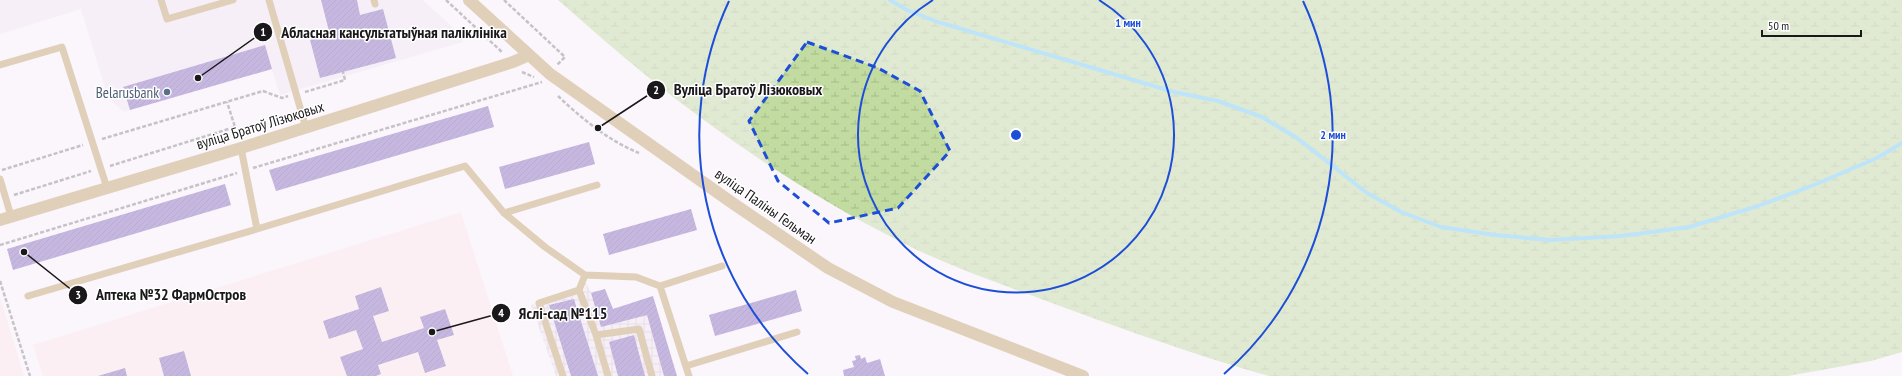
<svg xmlns="http://www.w3.org/2000/svg" width="1902" height="376" viewBox="0 0 1902 376" font-family="'PT Sans Narrow',sans-serif">
<defs>
<pattern id="industrial-grid" width="8" height="8" patternUnits="userSpaceOnUse"><rect width="8" height="8" fill="#f1e7f3"/><path d="M0 4h8M4 0v8" fill="none" stroke="#cec5d0"/></pattern>
<pattern id="wetland-marsh" width="20" height="14" patternUnits="userSpaceOnUse"><rect width="20" height="14" fill="#c1dba0"/><path d="M1 5h8M5 5V1M11 12h8M15 12V8" fill="none" stroke="#a5bb89"/></pattern>
<pattern id="building-hatch" width="6" height="6" patternUnits="userSpaceOnUse"><rect width="6" height="6" fill="#886abe"/><path d="M-1 1l2-2M0 6l6-6M5 7l2-2" fill="none" stroke="#6e569a"/></pattern>
</defs>
<rect width="100%" height="100%" fill="#faf5fb"/>
<path fill="url(#industrial-grid)" d="M586,283L591,292L605,289L613,309L653,296L677,376H556L531,305Z"/>
<path fill="#fce7e9" d="M461,212L513,376H43L33,345Z
M0,297L15,346L24,376H0Z"/>
<path fill="#f1e7f3" d="M0,0H423L462,36L463,42L280,95L272,69L124,112L108,98L81,9L0,34Z"/>
<path fill="url(#wetland-marsh)" d="M558,0H1902V352L1871,361L1788,376H1269C1195,355 1122,329 1049,302C999,283 948,266 901,242C812,197 726,140 648,77C617,52 588,26 558,0Z"/>
<g fill="none" stroke-linecap="round" stroke-linejoin="round">
<path stroke="#75cff5" stroke-width="4" d="M890,0L907,10L938,22L1174,92L1218,101L1262,117L1297,138L1367,193L1401,212L1441,227L1495,235L1550,240L1621,236L1689,227L1758,206L1814,185L1877,158L1902,143"/>
</g>
<path fill="url(#building-hatch)" d="M321,0H357L360,15L383,9L396,58L320,78L310,40L330,35Z
M265,45L272,69L130,110L123,87Z
M488,106L494,127L276,191L269,170Z
M589,142L595,164L505,189L499,167Z
M225,184L231,205L13,270L7,249Z
M691,209L697,230L609,255L603,234Z
M381,287L389,311L373,316L382,342L424,328L420,317L445,309L454,335L437,340L446,366L425,373L418,352L378,365L381,374L376,376H347L340,357L363,349L356,330L329,339L323,321L359,309L355,296Z
M605,289L613,309L653,296L677,376H664L647,315L601,327L591,293Z
M796,290L802,311L715,336L709,315Z
M574,299L598,376H571L549,305Z
M634,335L645,376H618L609,342Z
M184,351L191,376H164L159,358Z
M860,355L861,359L865,357L867,363L880,359L885,376H844L843,370L854,367L852,361L856,360L855,356Z
M125,368L127,376H98Z"/>
<g fill="none" stroke-linecap="round" stroke-linejoin="round">
<path stroke="#878488" stroke-width="2.5" stroke-dasharray="4 2" stroke-linecap="butt" d="M446,0L503,53
M504,0L565,57L557,65
M522,72L534,77
M305,92L345,80L343,72
M558,96C581,118 609,141 639,153
M102,139L263,91L282,98L288,96
M110,166L235,127L227,102
M253,168L542,82
M2,170L83,145
M14,195L91,171
M0,245L237,173
M0,281L30,376"/>
<path stroke="#c2a068" stroke-width="7" d="M161,0L167,19L233,0
M269,0L306,128
M374,0L375,4
M0,65L62,47L107,188
M0,179L11,216
M504,213L597,185
M257,229L465,166L504,213L545,247L585,275L636,277L660,286L722,266
M660,286L689,376
M579,290L585,275
M28,296L257,229L241,148
M596,335L639,329L652,376
M686,366L797,332
M563,376L539,303L579,290L596,335L608,376"/>
<path stroke="#c2a068" stroke-width="12" d="M469,0L550,74L731,202L828,268L893,302L1083,376
M0,220L241,148L513,62L529,55"/>
</g>
<path d="M0 0H1902V376H0ZM807,42L878,68L920,91L950,151L898,208L829,223L778,181L749,121Z" fill="#faf5fb" fill-opacity=".55" fill-rule="evenodd"/>
<path fill="none" stroke="#1d4ed8" stroke-width="3" stroke-dasharray="8 5" stroke-linejoin="round" d="M807,42L878,68L920,91L950,151L898,208L829,223L778,181L749,121Z"/>
<g fill="none" stroke="#1d4ed8" stroke-width="2">
<path d="M1099 0A158 158 0 1 1 933 0"/>
<path d="M808 374A317 317 0 0 1 729 1M1303 1A317 317 0 0 1 1224 374"/>
</g>
<circle fill="#5c6f8a" stroke="#fff" stroke-width="1.5" cx="167" cy="92" r="4"/>
<g text-anchor="middle" dominant-baseline="central" stroke-width="3" stroke-linejoin="round" paint-order="stroke">
<g font-size="15" fill="#4e5e75" stroke="#fff" text-anchor="end">
<text x="159" y="92">Belarusbank</text>
</g>
<g font-size="15" fill="#1a181a" stroke="#fff">
<text transform="translate(260 125) rotate(-17)">вуліца Братоў Лізюковых</text>
<text transform="translate(766 206) rotate(35)">вуліца Паліны Гельман</text>
</g>
</g>
<circle cx="1016" cy="135" r="6" fill="#1d4ed8" stroke="#fff" stroke-width="2"/>
<g font-size="12" text-anchor="middle" font-weight="bold" fill="#1d4ed8" stroke="#fff" stroke-width="3" stroke-linejoin="round" paint-order="stroke">
<text x="1128" y="27">1 мин</text>
<text x="1333" y="139">2 мин</text>
</g>
<path fill="none" stroke="#1a181a" stroke-width="1.5" d="M198 78L263 32M598 128L656 90M24 252L78 295M432 332L501 313"/>
<g fill="#1a181a" stroke="#fff" stroke-width="1.5">
<circle cx="198" cy="78" r="4"/>
<circle cx="598" cy="128" r="4"/>
<circle cx="24" cy="252" r="4"/>
<circle cx="432" cy="332" r="4"/>
<circle cx="263" cy="32" r="10"/>
<circle cx="656" cy="90" r="10"/>
<circle cx="78" cy="295" r="10"/>
<circle cx="501" cy="313" r="10"/>
</g>
<g font-size="12" text-anchor="middle" font-weight="bold" fill="#fff">
<text x="263" y="36">1</text>
<text x="656" y="94">2</text>
<text x="78" y="299">3</text>
<text x="501" y="317">4</text>
</g>
<g font-size="16" text-anchor="middle" font-weight="bold" fill="#1a181a" stroke="#fff" stroke-width="3" stroke-linejoin="round" paint-order="stroke">
<text x="394" y="38">Абласная кансультатыўная паліклініка</text>
<text x="748" y="95">Вуліца Братоў Лізюковых</text>
<text x="171" y="300">Аптека №32 ФармОстров</text>
<text x="563" y="319">Яслі-сад №115</text>
</g>
<path d="M1762 30v6h99v-6" fill="none" stroke="#1a181a" stroke-width="2"/>
<text x="1768" y="30" font-size="12" fill="#1a181a" stroke="#ffffff" stroke-width="3" paint-order="stroke">50 m</text>
</svg>
